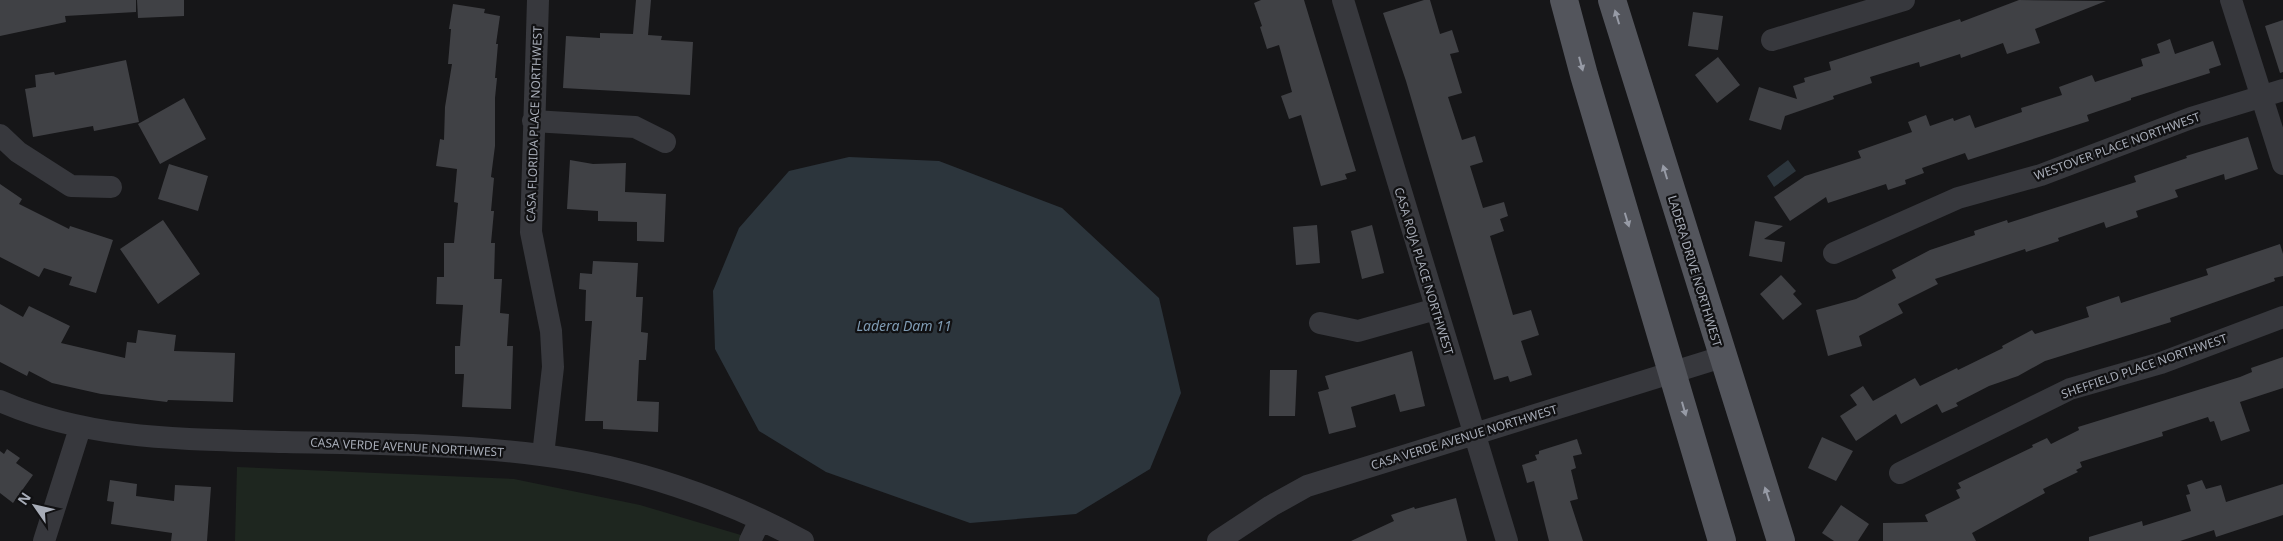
<svg xmlns="http://www.w3.org/2000/svg" width="2283" height="541" viewBox="0 0 2283 541" font-family="'Noto Sans',sans-serif">
<rect width="100%" height="100%" fill="#161618"/>
<path fill="#1e261f" d="M237,467L514,479L640,505L761,541H235Z"/>
<path fill="#2c353c" d="M849,157L939,161L1062,208L1159,298L1181,393L1150,469L1076,514L970,523L826,472L759,431L715,349L713,291L739,228L789,171Z
M1788,160L1796,171L1774,187L1767,176Z"/>
<path fill="#404145" d="M0,0H136V12L65,16L66,22L0,36Z
M137,0H184V16L138,18Z
M636,0H651L648,35L662,36L661,40L693,42L690,95L563,88L566,36L600,38V33L633,34Z
M1261,0H1304L1356,171L1345,174L1347,179L1321,186L1301,115L1289,119L1281,96L1292,92L1279,45L1267,49L1260,27L1262,26L1254,3Z
M1424,0H1430L1440,34L1452,30L1459,52L1450,54L1462,93L1448,97L1462,140L1475,136L1483,162L1470,166L1483,208L1504,202L1508,216L1500,219L1504,231L1490,236L1513,315L1531,310L1539,335L1521,341L1532,375L1510,382L1508,376L1494,380L1406,81L1383,13Z
M2019,0L2106,1L2035,29L2040,43L2007,54L2003,43L1961,58L1960,54L1920,67L1919,62L1870,77L1872,83L1833,96L1834,99L1785,116L1781,130L1749,120L1759,87L1797,99L1793,86L1805,82L1804,78L1831,70L1829,62L1960,19L1961,22Z
M453,4L485,9L484,13L500,16L496,44H498L495,78H497L495,98V146L491,177L494,178L491,211H494L491,243H495L494,279H502L500,313L509,314L507,346H513L511,409L462,407L464,374H455V346H460L463,305L436,304L437,277H444V243H454L458,203L454,202L457,169L436,166L440,139L444,140L445,107L452,64H448L451,29H449Z
M1693,12L1723,16L1718,50L1688,46Z
M2283,20V72L2280,73L2265,26Z
M2170,39L2175,54L2213,41L2221,65L2209,69L2210,73L2131,98V100L2087,115L2089,121L2064,129L1968,160L1965,153L1922,168L1924,173L1905,180L1906,184L1888,190L1886,184L1828,203L1826,197L1790,221L1774,197L1805,176L1861,158L1858,151L1912,132L1908,122L1926,115L1930,126L1953,118L1954,121L1970,115L1975,128L2022,112L2021,108L2062,95L2059,87L2092,75L2095,82L2143,66L2141,59L2160,53L2157,44Z
M1718,57L1740,85L1717,103L1695,75Z
M126,60L139,122L94,131L93,126L33,137L25,89L36,87L35,75L54,72L55,75Z
M184,98L206,139L160,164L138,124Z
M2248,137L2258,169L2225,180L2224,174L2175,190L2178,197L2136,211L2138,217L2106,228L2104,222L2058,238L2059,241L2026,252L2025,249L1935,279L1938,284L1898,304L1903,313L1859,336L1862,346L1828,356L1816,310L1856,299L1896,278L1892,270L1930,250L1975,235L1974,231L2007,220L2008,223L2136,182L2134,176L2187,158L2186,156Z
M570,160L593,164L626,163L625,192L666,194L664,242L637,241V222L598,221V211L567,209Z
M169,164L208,176L198,211L158,199Z
M0,184L22,199L19,204L69,229L70,226L113,240L96,293L69,285L72,277L44,268L39,277L0,257Z
M163,220L200,274L158,304L120,249Z
M1755,221L1783,226L1764,239L1785,242L1782,262L1749,256Z
M1317,225L1320,263L1296,265L1293,227Z
M1372,225L1384,273L1362,279L1351,231Z
M2280,244L2283,254V276L2274,278L2275,281L2170,318L2171,322L2045,361L2018,376L1989,386L1956,403L1958,406L1942,413L1937,404L1901,424L1896,414L1856,441L1840,416L1857,405L1850,395L1863,386L1873,401L1915,378L1920,386L1957,368L1958,370L2003,348L2002,346L2032,330L2035,334L2089,317L2086,307L2119,296L2121,303L2208,275L2206,269Z
M593,261L638,263L636,297H643L641,332L648,333L646,360H639L637,401L659,402L658,432L603,429V421H585L592,321H585L586,290L579,289L580,273L592,274Z
M1781,275L1796,291L1793,294L1802,304L1783,320L1760,294Z
M0,304L23,317L29,306L70,326L61,343L125,358L127,342L136,343L138,330L176,335L174,351L235,353L233,402L168,400L167,402L101,394L52,383L29,371L27,376L0,362Z
M1412,351L1425,406L1400,412L1395,394L1351,407L1356,427L1329,434L1318,392L1329,389L1325,376Z
M2283,357V388L2240,402L2250,431L2221,441L2214,421L2210,422L2208,417L2162,432L2163,436L2080,462L2082,467L2076,470L2078,472L2043,489L2045,493L1972,533L1976,541H1883V523L1928,522L1925,515L1960,498L1956,490L1961,488L1958,483L2033,447L2032,445L2047,438L2051,444L2079,430L2078,427L2240,377L2252,372L2251,368Z
M1270,370H1297L1295,416H1269Z
M1822,437L1853,451L1836,481L1808,468Z
M1577,439L1582,454L1573,456L1576,468L1571,470L1578,499L1570,501L1583,541H1549L1534,481L1527,483L1522,465L1537,460L1535,455L1539,454V451Z
M7,449L20,458L16,463L33,475L13,503L0,493V451L4,454Z
M110,480L137,484L136,496L174,501L175,485L211,487L207,541H171L172,533L111,524L114,502L107,501Z
M2202,480L2206,489L2221,485L2226,502L2283,484V515L2216,537L2214,530L2180,541H2089V537L2142,521L2143,526L2191,511L2186,495L2190,494L2187,485Z
M1456,498L1467,541H1351L1394,521L1391,515L1414,507L1415,509Z
M1841,505L1869,524L1858,541H1834L1822,533Z"/>
<g fill="none" stroke-linecap="round" stroke-linejoin="round">
<path stroke="#37383d" stroke-width="22" d="M538,0L531,232L551,331L553,367L543,455
M1343,0L1507,541
M2231,0L2283,164
M1772,40L1904,0
M533,121L635,127L665,142
M0,135L18,152L71,186L111,187
M1834,253L1958,198L2041,175L2191,118L2283,90
M1320,323L1358,331L1436,309
M0,401C92,441 186,439 285,442C370,444 456,444 541,455C631,466 724,498 803,541
M1900,473L2070,389L2161,363L2283,317
M44,541L80,428
M750,541L760,520
M1218,541L1271,506L1307,486L1722,357"/>
<path stroke="#53555c" stroke-width="28" d="M1564,0L1584,75L1722,541
M1612,0L1781,541"/>
</g>
<defs><path id="oneway-solid" d="M-6-.8H1V-3.2L6.5 0L1 3.2V.8H-6Z" transform="scale(1.25)"/></defs>
<g fill="#979ba6">
<use href="#oneway-solid" transform="translate(1617 17) rotate(-107)"/>
<use href="#oneway-solid" transform="translate(1581 64) rotate(75)"/>
<use href="#oneway-solid" transform="translate(1665 172) rotate(-107)"/>
<use href="#oneway-solid" transform="translate(1627 220) rotate(73)"/>
<use href="#oneway-solid" transform="translate(1684 409) rotate(74)"/>
<use href="#oneway-solid" transform="translate(1767 494) rotate(-108)"/>
</g>
<g text-anchor="middle" dominant-baseline="central" stroke-width="4.5" stroke-linejoin="round" paint-order="stroke">
<g font-size="12" fill="#a8adb8" stroke="#111113">
<text transform="translate(534 124) rotate(-88)">CASA FLORIDA PLACE NORTHWEST</text>
<text transform="translate(2117 146) rotate(-20)">WESTOVER PLACE NORTHWEST</text>
<text transform="translate(1424 271) rotate(73)">CASA ROJA PLACE NORTHWEST</text>
<text transform="translate(1695 271) rotate(73)">LADERA DRIVE NORTHWEST</text>
<text transform="translate(2144 366) rotate(-19)">SHEFFIELD PLACE NORTHWEST</text>
<text transform="translate(1464 437) rotate(-17)">CASA VERDE AVENUE NORTHWEST</text>
<text transform="translate(407 447) rotate(3)">CASA VERDE AVENUE NORTHWEST</text>
</g>
<g font-size="14" font-style="italic" fill="#7f9bb3" stroke="#111113">
<text x="904" y="325">Ladera Dam 11</text>
</g>
</g>
<g transform="translate(35 506) rotate(304)" stroke="#111113" stroke-width="4" paint-order="stroke">
<path d="M0-4L9 19L0 12L-9 19Z" fill="#a8adb8"/>
<text y="-8" font-size="14" font-weight="bold" text-anchor="middle" fill="#a8adb8">N</text>
</g>
</svg>
